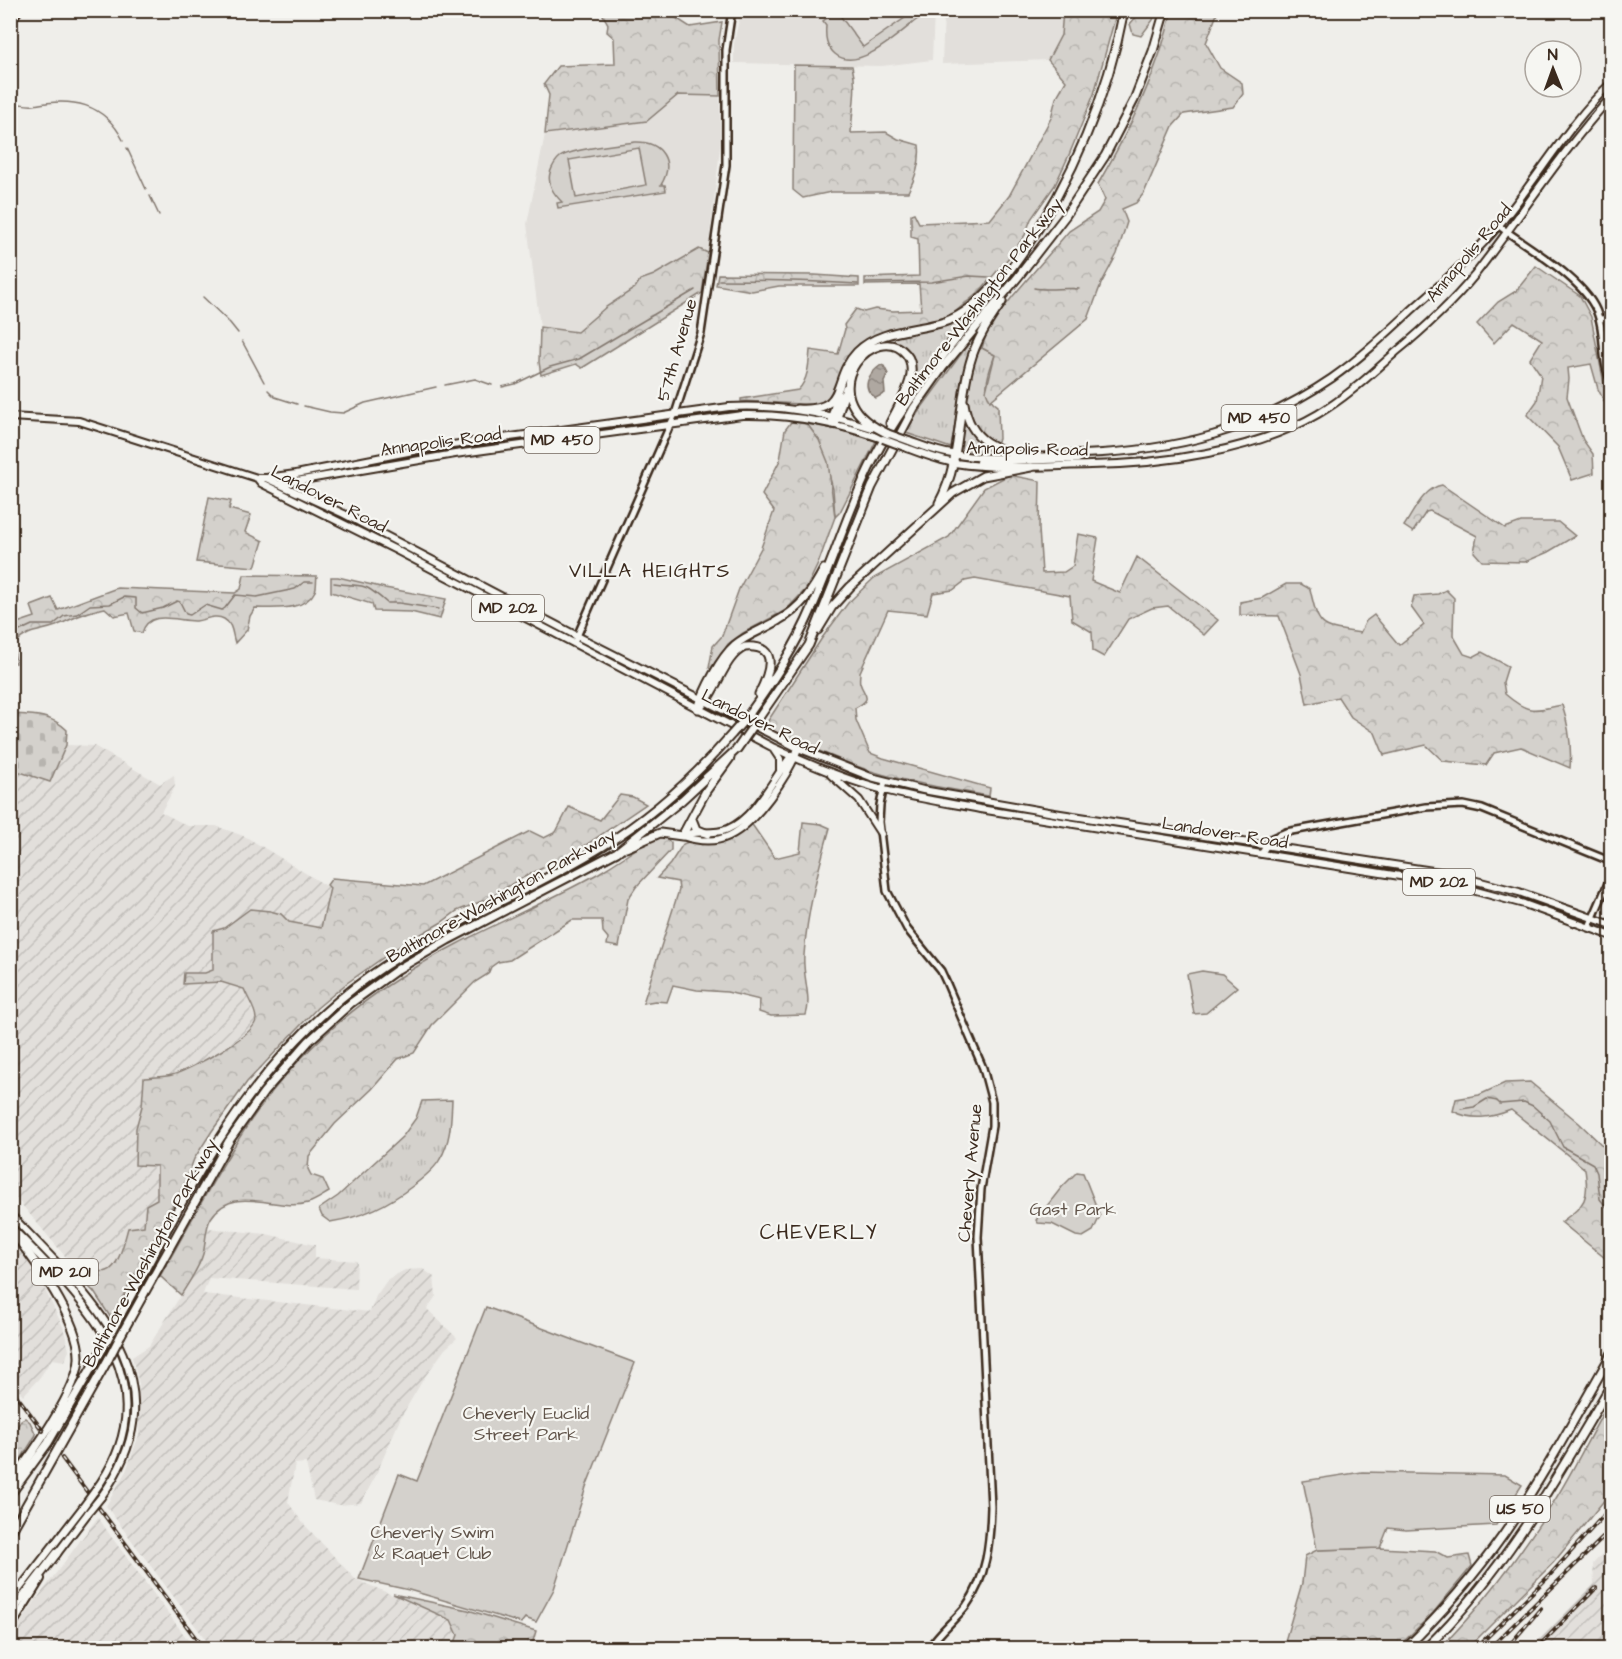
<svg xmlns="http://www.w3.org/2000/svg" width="1622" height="1659" viewBox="0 0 1622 1659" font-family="'Architects Daughter',sans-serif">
<defs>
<pattern id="industrial-furrows" width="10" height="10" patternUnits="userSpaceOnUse" patternTransform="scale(1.5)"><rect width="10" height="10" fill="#e2dfdb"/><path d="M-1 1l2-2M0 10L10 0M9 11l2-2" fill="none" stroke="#c3c0bc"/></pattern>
<pattern id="grass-tufts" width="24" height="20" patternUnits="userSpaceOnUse" patternTransform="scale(1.5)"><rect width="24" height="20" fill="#d4d1cc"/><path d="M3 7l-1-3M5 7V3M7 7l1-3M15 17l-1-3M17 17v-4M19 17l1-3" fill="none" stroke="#b7b4af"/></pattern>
<pattern id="forest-crowns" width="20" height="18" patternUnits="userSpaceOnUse" patternTransform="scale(1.5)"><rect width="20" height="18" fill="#d4d1cc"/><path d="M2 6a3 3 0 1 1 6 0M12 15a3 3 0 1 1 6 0" fill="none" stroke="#b7b4af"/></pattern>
<pattern id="cemetery-stones" width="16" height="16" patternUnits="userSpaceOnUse" patternTransform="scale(1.5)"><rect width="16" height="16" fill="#d4d1cc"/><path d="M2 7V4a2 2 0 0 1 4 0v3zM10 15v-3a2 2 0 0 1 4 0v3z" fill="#b7b4af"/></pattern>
<pattern id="water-waves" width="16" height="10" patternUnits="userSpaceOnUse" patternTransform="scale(1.5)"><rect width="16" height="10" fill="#afa8a1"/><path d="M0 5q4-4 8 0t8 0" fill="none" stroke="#908983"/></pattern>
</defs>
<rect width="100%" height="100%" fill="#efeeea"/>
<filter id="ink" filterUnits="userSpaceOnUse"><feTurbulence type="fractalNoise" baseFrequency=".0167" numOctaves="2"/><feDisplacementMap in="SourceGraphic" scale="12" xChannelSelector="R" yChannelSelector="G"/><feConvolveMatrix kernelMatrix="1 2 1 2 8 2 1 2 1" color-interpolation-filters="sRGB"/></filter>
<g filter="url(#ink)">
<path fill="#e2dfdb" d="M741,11H934L932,60L882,66L734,63V43Z
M944,11H1063L1061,35L1048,60L942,64Z
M678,95L720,96L721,140L708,253L699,249L654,275L640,280L635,288L606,307L577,332L540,327L527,224L545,134L647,121Z"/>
<path fill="url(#industrial-furrows)" d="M66,745L94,746L160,784L174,775L175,787L161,812L188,826H216L246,837L330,888L321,928L289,922L281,914L270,911L250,909L224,928L213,931V970L205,973H184V984L221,982L244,989L256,1020L254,1026L224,1050L210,1058L174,1075L145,1078L142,1106L136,1128L135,1165L157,1166V1199L150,1202L144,1226L128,1228L122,1249L114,1266L107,1271L75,1268L11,1192V769L50,781Z
M208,1228L266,1234L315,1245V1258L357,1261L356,1289L209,1278L203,1294L370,1312L376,1296L388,1279L405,1270L423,1269L434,1277L436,1296L427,1309L457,1338L445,1349L424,1378L401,1417L375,1477L361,1503L339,1505L314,1500L306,1463L295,1464L288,1502L302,1522L355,1579L451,1620L458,1635L453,1648H212L106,1506L126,1471L139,1435V1384L132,1357L149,1346L181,1295L203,1256Z
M11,1237L35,1269L63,1327L69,1350L65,1361L52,1359L40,1377L23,1396L11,1380Z
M98,1517L110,1535L194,1648H11V1642L14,1633L33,1604Z
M1611,1544V1648H1531L1594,1584L1593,1564Z"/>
<path fill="url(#grass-tufts)" stroke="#887e75" stroke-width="1.5" d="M964,317L909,393L910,355C893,336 878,341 862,357C858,361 852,365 849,371C844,383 841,398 837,412L835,411L848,367L860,352L886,337L936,326Z
M978,331L979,332L965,365L951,448L906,433L917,414Z
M982,348L995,355C989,372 979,394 998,406L999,439L996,445C990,441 982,436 977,430C959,408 970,376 976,352Z
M963,410L993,449V451L958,449Z
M807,424L840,430L876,441L840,512L835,517L833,489L819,440Z
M452,1100C451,1120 451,1141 440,1159C435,1169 423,1178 414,1185C388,1205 363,1217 330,1222L322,1216L319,1209L338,1196L403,1136L416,1118L422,1101Z"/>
<path fill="url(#forest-crowns)" stroke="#887e75" stroke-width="1.5" d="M1172,10L1218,11L1206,43L1220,68L1242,83L1243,94L1233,107L1184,114L1173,126L1144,193L1136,203L1122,209L1127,222L1117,254L1101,284L1088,319L990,401L986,391L995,355L982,348L986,335L995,319L1013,296L1069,231L1098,212L1105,200L1098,184C1130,129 1158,72 1172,10Z
M606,11H673V16L690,27L722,22L719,40L720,96L678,95L647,121L545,134L549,95L544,84L558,66L615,64L614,38L607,32L608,24L603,15Z
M1063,11H1117L1094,94L1069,155L1055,185L1031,219L1025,235L1011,255L979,292L950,316L933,322L890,329L860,345L848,358L833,392L821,405L741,401V399L798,390C808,380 809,364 810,350L838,354L845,329L844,325L856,309L864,312L875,309L893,311L921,310L919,284L865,285V278L919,276L918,239L911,237V214L914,213L919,223L990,220L1009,196L1051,118L1056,98L1066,81L1048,60L1061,35Z
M1141,11H1156L1153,20L1141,36L1133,34L1130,24Z
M794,65L852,66C858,89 852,109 851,133L886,132L898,139L919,145C921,161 916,177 908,192H831L803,198L793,190Z
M699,249L708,253L702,293L582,368L576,364L541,375L539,362L540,327L577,332L606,307L635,288L640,280L654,275Z
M1536,266L1580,296L1591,317L1604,384L1611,396V415L1598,389L1591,364L1568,368L1569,379L1567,397L1583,440L1593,454L1594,473L1572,480L1558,447L1527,415L1537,401L1541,375L1530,359L1542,340L1514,322L1494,343L1477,324L1498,302L1516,291Z
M718,274L815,275L859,278V286H779L752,291L716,285Z
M791,422L807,424L819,440L828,462L835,517L818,564L806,589L786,610L743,633L728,644L712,670L709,668L713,646L722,636L739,589L761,548L774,511L762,495L780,460L785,430Z
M1009,475L1040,481L1039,529L1042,573L1064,572L1073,566L1078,534L1098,538L1091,581L1120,593L1137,557L1218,620L1204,635L1168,606L1152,608L1128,619L1104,657L1093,651L1092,632L1072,620L1070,596L975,579L965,581L953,590L933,593L927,614L888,610L860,672C860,676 859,680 860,683C864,696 874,698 855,708L856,720L870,753L883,758L990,788L989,796C950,789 910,783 871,771C834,759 800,742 764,727L822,638L848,603L874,578L949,537L984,488Z
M1442,485L1505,528L1521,522H1558L1575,536L1548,552L1525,562L1482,561L1474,552L1477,536L1430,511L1426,512L1413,532L1404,526C1414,511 1424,488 1442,485Z
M209,497L231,501L229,509L251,515L245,532L263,541L255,567L196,562Z
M244,575L317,576C316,580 317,587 315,591C305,612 274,608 255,608L250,616L247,630L235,643C232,634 233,624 224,619C215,614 205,620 196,621C179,622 149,608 142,633L134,631L129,613L114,616L105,608C86,611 72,619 56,626C37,633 31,628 13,645L16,663H11V625L35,617L31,606L52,598L58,610L117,588L235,593L241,589Z
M331,577H338L385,588L446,599L440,619L411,612L374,611L372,604L331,592Z
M1286,584H1301L1310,589C1319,629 1320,627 1360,633L1366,621L1374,615L1399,645L1424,625L1411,607L1414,596L1438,594L1446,590L1454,598L1453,635L1464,654L1473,657L1482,652L1508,666L1503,682L1505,694C1528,714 1534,711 1562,705C1569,726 1572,745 1570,768L1521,747L1494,753L1486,765L1443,761L1426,745L1384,755L1375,733L1351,717L1338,697L1307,704L1301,674L1279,616L1240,615V602L1262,598Z
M620,795L633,797L646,804L574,853L518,880L490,898L457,911L442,922L397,948L347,983L317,1008L247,1082L212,1131L194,1159L185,1183L111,1318L94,1292L80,1278L87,1270C92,1270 102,1273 107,1271C119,1268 125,1238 128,1228L144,1226L146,1205L157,1199V1166L135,1165L136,1128L142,1106L144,1078C154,1077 164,1077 172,1075C187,1071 257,1035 256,1019C256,1010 247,997 244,989L221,982L183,984L184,973H205L213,970V931L224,928L250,909L270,911L281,914L289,922L321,928L330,888L327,885L332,878L423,886L530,831L544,838L556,832L569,807L600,820Z
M803,822L821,824L830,828C818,870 807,912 804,955C802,975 812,997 806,1015L771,1016L759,1012L760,1000L727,992L697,990L673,985L667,1002L655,1001L643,1003L679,890L678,882L657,878L670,864L683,844L688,842L710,843L730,839L751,823L775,858L800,852Z
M657,836L666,838L671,843V850L636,887L628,899L619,947L607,945L608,938L603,932L602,920H572L510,960L498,962L491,967L488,974L475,982L432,1025L414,1053L398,1059L372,1089L335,1124L309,1156L308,1169L311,1175L323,1179L329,1192C322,1196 315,1201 308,1203C276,1212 234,1183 211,1218C205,1227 206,1243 203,1254C199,1268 189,1282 181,1295L160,1276C190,1225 216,1172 249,1123C289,1064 342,1014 402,976C464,935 534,910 599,873C617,862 635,850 652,838Z
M1530,1082L1579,1123L1604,1147L1611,1142V1263L1561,1222C1586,1204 1589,1200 1585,1169L1511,1110C1491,1118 1472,1121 1453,1111L1456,1099L1479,1095L1505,1083Z
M1611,1399V1492L1554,1562L1477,1639L1466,1648H1440C1483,1605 1520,1555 1553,1503C1574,1470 1591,1433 1611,1399Z
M25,1418L30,1422L36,1435L11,1475V1437L21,1420Z
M1380,1548L1435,1551L1448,1558L1469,1555L1472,1566L1433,1613L1397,1648H1285V1641L1302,1583L1305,1556L1317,1550Z
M393,1594L468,1610L536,1631L531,1648H453L458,1635L451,1620Z"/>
<path fill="url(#cemetery-stones)" stroke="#887e75" stroke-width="1.5" d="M11,714C31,715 51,714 67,730L66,745L50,782L11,769Z"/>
<path fill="#d4d1cc" stroke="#887e75" stroke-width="1.5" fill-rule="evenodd" d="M838,10L849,11L841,17L863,47L915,11H924L919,18C900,32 858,74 835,54C826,46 825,37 826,25L823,21Z
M635,142C662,141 675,162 661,185H665L666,191L558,208L557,203L562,202C554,194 547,185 550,173C552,167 555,161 560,157C570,149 620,144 635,142ZM639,148L646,185L576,198L569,160Z
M1202,971L1222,974L1237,987L1206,1013L1194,1014L1187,974Z
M1077,1172L1083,1173L1100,1216L1093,1231L1083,1237L1076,1236L1052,1224L1038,1223L1036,1220L1061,1188Z
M486,1307L635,1363L586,1487L554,1589L536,1622L525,1618L521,1623L409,1590L359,1579L399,1474L417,1481Z
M1362,1472L1505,1475L1522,1485L1496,1525L1406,1530L1388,1528L1380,1548L1317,1550L1303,1481Z"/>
<path fill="url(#water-waves)" stroke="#81766d" stroke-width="1.5" d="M881,365L884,366L888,374L884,382L885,393L876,398C860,388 868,374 881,365Z"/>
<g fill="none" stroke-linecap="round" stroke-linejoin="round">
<path stroke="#81766d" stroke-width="1.5" d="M10,103C18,103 27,106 34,105C72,97 104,103 123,140
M127,148L146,189
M150,196L159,215
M719,280C766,280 811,281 858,284
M866,283L931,282L969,276L989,277
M1034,288C1049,291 1064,287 1079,289
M203,297L230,323L238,333
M242,341L264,382
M445,385L475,379L492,385
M502,387L515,384L550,367L579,359L695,290
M268,390L275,397L297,404
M304,406L330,412L343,413L365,403L436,387
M334,583C366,588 361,580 387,603H399L438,609
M10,638L15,633L32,625H53L64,616L77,614L90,605L110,604L124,597L136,598V608L142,613L163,608L177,601L180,602L186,614L190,615L205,605L222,610L225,608L235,595L257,597L295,589L304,582H313
M1605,703L1612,705
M1461,1109L1474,1107L1487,1099L1497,1101L1500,1104L1524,1102L1533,1106L1550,1121L1563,1147L1593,1164L1597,1173L1600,1199L1612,1214"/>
<g stroke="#3b2a1e" stroke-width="10">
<path id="secondary" d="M10,23L19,10
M1499,226C1527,247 1588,281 1598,315C1606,337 1600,362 1612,383
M1600,319L1612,318
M574,643L675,414L701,333L726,165V50L732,10
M885,781L880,805L879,822L887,891L907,929L941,971L947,984L983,1068L992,1102V1126L981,1189L978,1237L991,1507C990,1541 987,1578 966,1606C954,1621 939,1632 929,1648
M1261,854L1272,838L1286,832L1426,807L1463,805L1482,809L1612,862
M1589,927L1612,874"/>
</g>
<g stroke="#3b2a1e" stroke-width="10">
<path id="primary" d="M10,417L79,421L257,478H266L344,514L577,636L798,748L871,777L923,790L1054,813L1446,873L1519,892L1612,925
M909,441C923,446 937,452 952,454C993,462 1042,456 1084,454C1177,450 1253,432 1332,378C1362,357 1388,332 1415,307C1444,281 1474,255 1499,225C1538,178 1568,124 1612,82
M907,448C923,454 938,460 955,463C999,470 1045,466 1090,465C1163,464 1255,451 1318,414C1347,397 1371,374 1396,352C1424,329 1451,304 1474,276C1520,217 1561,152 1612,96
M980,462L1078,459L1085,455
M257,478L261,483L396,550L772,747C808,764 845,780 884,790C916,798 948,803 980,809L1450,884L1524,904L1612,936
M266,478L296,474L423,449L729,407C779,404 825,413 872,428
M279,484L455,454L742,415C790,414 838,423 883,439
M774,750L780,759V770
M831,775L859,800L881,834
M682,836C697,841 714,843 729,836C754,825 790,774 798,748
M682,836C694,829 713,836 728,829C756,817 774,777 792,755
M10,1214C88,1296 187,1378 101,1497
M10,1226C84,1301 175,1383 94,1492
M56,1555L88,1513
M10,1601L83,1507
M10,1629L41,1579"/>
</g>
<g stroke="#3b2a1e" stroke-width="11">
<path id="highway" d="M964,403C970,442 996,451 1030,456
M797,409C850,412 830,380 857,352C880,329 915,331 944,322C963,316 978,302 992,287
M833,424L832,417L838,395
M833,424L837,418L846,388
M875,427C811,388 878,320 906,354C912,361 912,371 910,380C906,395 897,409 890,423
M939,503C962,461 957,409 970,363C976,340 989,321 1002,302
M818,630L832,607L850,587L953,493L983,476L1031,467
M699,708C718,692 723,656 745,647C782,644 768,676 759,694
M698,709C704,690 720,658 735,645C748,634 765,629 779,620C801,608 813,590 824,569
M747,717C772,682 795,648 812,608C836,554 852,497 881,445C921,375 977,318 1023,252C1072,181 1108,95 1124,10
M756,722L809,645L872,487L914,408L943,367L1018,277L1066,215L1105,156L1134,100L1153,51L1165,10
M692,819L696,829L708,834
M626,848L660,833L682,836L706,791L730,758
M10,1229C34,1259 80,1321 79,1358C79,1389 30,1457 10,1483
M116,1323C189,1191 244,1066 370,976C443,924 527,893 603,846C652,816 695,777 732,734
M121,1335L229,1141L264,1092L309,1041L351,1003L398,969L448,940L617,852L682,800L737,749L744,739
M10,1495L48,1443L103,1348
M10,1534L109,1358
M10,1614L57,1553
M1406,1648C1442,1613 1475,1575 1504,1534C1544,1476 1577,1414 1612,1353
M1426,1648C1505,1571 1557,1477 1612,1383"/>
</g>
<use href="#secondary" stroke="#f6f6f2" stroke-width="5"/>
<use href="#primary" stroke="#f6f6f2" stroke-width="6"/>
<use href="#highway" stroke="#f6f6f2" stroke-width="7"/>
<g stroke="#3b2a1e" stroke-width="4">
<path id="rail" d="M10,1387L43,1431
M62,1458L203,1648
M1476,1648L1549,1576L1612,1506
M1490,1648L1612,1529
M1507,1648L1541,1608
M1537,1648L1596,1588"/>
</g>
<use href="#rail" stroke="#f6f6f2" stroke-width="1.5" stroke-dasharray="4.5" stroke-linecap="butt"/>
<g stroke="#3b2a1e" stroke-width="10" stroke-linecap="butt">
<path id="primary-bridge" d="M884,432L909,441
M883,439L907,448
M83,1507L94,1492
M88,1513L101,1497"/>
</g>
<g stroke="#3b2a1e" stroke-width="11" stroke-linecap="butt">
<path id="highway-bridge" d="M875,427L888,434
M732,734L747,717
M744,739L756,722
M103,1348L116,1323
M109,1358L121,1335"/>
</g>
<use href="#primary-bridge" stroke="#f6f6f2" stroke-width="6"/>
<use href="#highway-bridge" stroke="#f6f6f2" stroke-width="7"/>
</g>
</g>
<g text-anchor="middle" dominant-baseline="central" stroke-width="4.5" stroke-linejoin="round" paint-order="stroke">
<g fill="#f6f6f2" stroke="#73675e" stroke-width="1.5">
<rect x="1221.5" y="405" width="75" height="26" rx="4.5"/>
<rect x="524.5" y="427" width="75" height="26" rx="4.5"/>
<rect x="472" y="595" width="72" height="26" rx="4.5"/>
<rect x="1403" y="869" width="72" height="26" rx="4.5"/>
<rect x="32" y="1259" width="66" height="26" rx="4.5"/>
<rect x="1490" y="1496" width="60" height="26" rx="4.5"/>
</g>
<g font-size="16" font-weight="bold" fill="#3b2a1e">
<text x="1259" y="418">MD 450</text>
<text x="562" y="440">MD 450</text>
<text x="508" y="608">MD 202</text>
<text x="1439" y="882">MD 202</text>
<text x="65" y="1272">MD 201</text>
<text x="1520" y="1509">US 50</text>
</g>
<g font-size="18" fill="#3b2a1e" stroke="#f6f6f2">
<text transform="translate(1469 253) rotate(-50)">Annapolis Road</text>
<text transform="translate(979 302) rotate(-52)">Baltimore-Washington Parkway</text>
<text transform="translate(677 350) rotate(-74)">57th Avenue</text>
<text transform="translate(441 442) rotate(-8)">Annapolis Road</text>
<text transform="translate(1027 449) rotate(1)">Annapolis Road</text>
<text transform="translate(329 499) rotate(27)">Landover Road</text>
<text transform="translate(760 722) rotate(26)">Landover Road</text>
<text transform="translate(1225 833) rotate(9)">Landover Road</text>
<text transform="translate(501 896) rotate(-29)">Baltimore-Washington Parkway</text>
<text transform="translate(970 1173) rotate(-85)">Cheverly Avenue</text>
<text transform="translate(150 1253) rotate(-61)">Baltimore-Washington Parkway</text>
</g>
<g font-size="18" fill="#61544a" stroke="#f6f6f2">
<text x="1073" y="1209">Gast Park</text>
<text x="526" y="1413">Cheverly Euclid<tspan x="526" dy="21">Street Park</tspan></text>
<text x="432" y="1532">Cheverly Swim<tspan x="432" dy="21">&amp; Raquet Club</tspan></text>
</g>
<g font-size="20" letter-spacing="1.5" fill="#3b2a1e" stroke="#f6f6f2">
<text x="650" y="571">VILLA HEIGHTS</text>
</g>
<g font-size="21" letter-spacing="1.5" fill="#3b2a1e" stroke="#f6f6f2">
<text x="819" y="1232">CHEVERLY</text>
</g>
</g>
<rect width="1622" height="1659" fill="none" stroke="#f6f6f2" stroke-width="36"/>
<rect x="18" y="18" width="1586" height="1623" fill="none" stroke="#3b2a1e" stroke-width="2" filter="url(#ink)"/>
<g transform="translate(1553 69) rotate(359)"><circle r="28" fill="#f6f6f2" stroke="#aba49d" stroke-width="1.5"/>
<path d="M0-4.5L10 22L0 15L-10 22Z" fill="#3b2a1e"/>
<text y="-9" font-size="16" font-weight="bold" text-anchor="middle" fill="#3b2a1e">N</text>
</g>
</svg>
